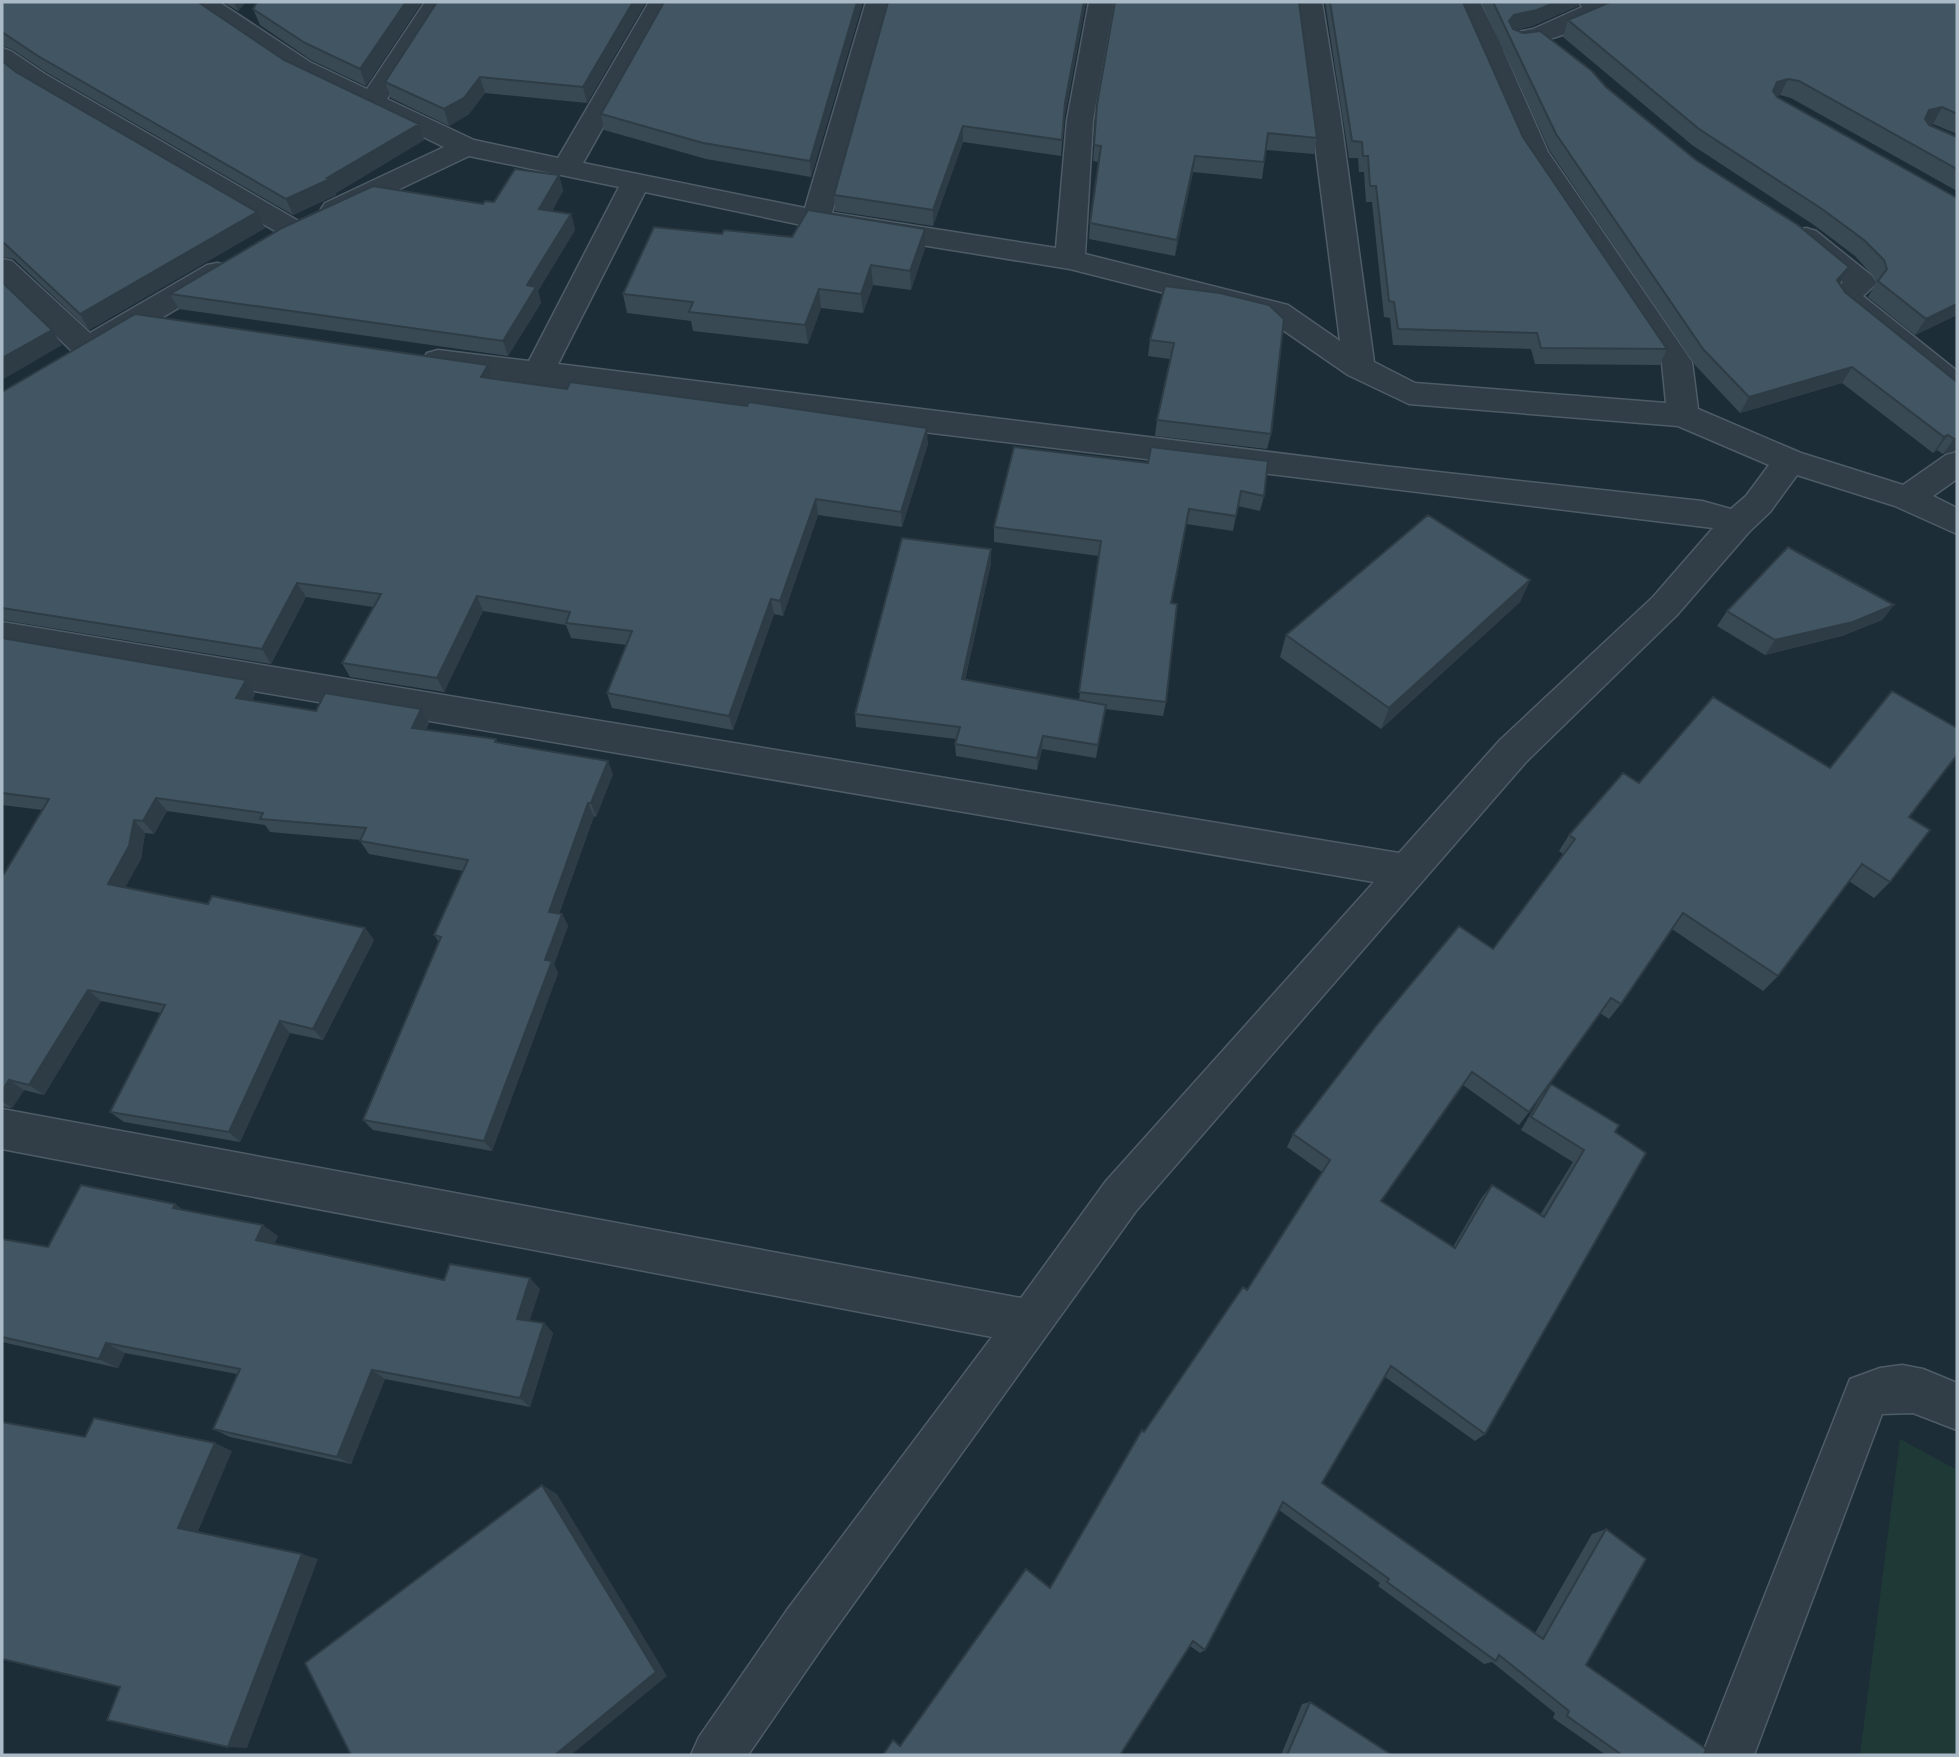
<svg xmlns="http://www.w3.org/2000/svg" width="1959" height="1757" viewBox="0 0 1959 1757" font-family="Ubuntu,sans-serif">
<rect width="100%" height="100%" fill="#1d2d38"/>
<path fill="#1f3937" d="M1900,1439L1957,1470V1755H1860Z"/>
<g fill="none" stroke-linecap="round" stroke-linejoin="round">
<g stroke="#4e5c66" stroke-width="3">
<path id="minor" d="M190,2H219L310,62L367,89L425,2H449L387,99L474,140L558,158L649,2H673L583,163L805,208L866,2H891L832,213L1056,248L1067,120L1089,2H1114L1093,120L1085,254L1288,305L1340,341L1297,2H1322L1340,113L1374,362L1415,383L1666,403L1662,363L1520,152L1455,2H1480L1497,36L1533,29L1582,7L1579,2H1604L1609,8C1593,31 1530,45 1503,50L1548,152L1692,362L1698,409L1801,453L1903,485L1946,455L1957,452V479L1933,496L1957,508V534L1895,506L1797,475L1770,512L1749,532L1677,615L1526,762L1136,1211L823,1646L748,1755H691L699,1737L787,1610L992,1337L2,1149V1109L1021,1298L1106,1181L1374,882L2,648V622L1399,853L1500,740L1653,597L1713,528L538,385L427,367L423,360L427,353L438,350L529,361L619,187L469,156L345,215L335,218L325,215L321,209L325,203L444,147L292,74L194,7ZM645,192L816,228L1070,269L1267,319L1348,375L1409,404L1678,426L1769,465L1746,496L1731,509L1702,501L1374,465L558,364Z
M2,48L11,51L45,74L302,223L306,229L302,235L292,238L282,235L27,86L2,68Z
M1806,228L1816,231L1872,276L1877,283L1863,296L1957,371V398L1946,395L1837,306L1832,293L1843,282L1792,237L1796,231Z
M2,259L12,261L90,333L207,265L217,263L227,265L232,272L227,279L111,348L100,351L98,355L87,358L76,355L2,284Z
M1902,1365L1923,1369L1957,1383V1430L1913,1413L1882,1414L1754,1755H1702L1850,1379L1880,1368Z"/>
</g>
<use href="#minor" fill="#313e48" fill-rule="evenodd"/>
</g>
<path fill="#394954" d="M2,2L284,60L419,124L424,140L336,193V195L293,215L46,72L12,49L2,46Z
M223,2H246L238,11Z
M422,2L366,86L311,60L260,25L253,9Z
M646,2L587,103L485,93L469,114L449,126L391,98L385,82Z
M664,2H863L811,177L706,159L604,130L601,114Z
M888,2H1086L1064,120L1061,156L963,142L933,226L835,211L834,195Z
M1325,2H1463L1523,137L1667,349L1660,365L1535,364L1531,349L1393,345L1390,318L1384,317L1372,202H1366L1364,172H1359L1358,158H1349Z
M1481,2H1580L1578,6L1532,26L1515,30L1606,87L1839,284L1845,292L1955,381L1957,450L1943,454L1937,450L1933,453L1842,383L1740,413L1695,365L1550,151Z
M1607,2H1957V134L1933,124L1929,125L1957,137V191L1791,98L1780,95L1777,96L1957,315L1915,335L1868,297L1876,283L1874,277L1855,256L1814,225L1692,145L1563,37L1568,20L1608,3Z
M2,61L16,72L265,228L89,330L14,259L2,257Z
M1097,104L1317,138L1314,154L1266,150L1262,179L1193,172L1175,256L1089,239L1090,223L1099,162L1093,161Z
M559,175L563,191L552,211L571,214L575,230L538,291L541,303L508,356L179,309L170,294L483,204L494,202Z
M925,229V248L911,290L873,285L863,313L821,308L808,344L693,331L691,321L627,313L623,294L792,237Z
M1165,286L1271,434L1267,449L1155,436L1157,420L1170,359L1148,356L1150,340Z
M493,379L928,444L902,527L818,515L783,616L774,614L733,730L612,708L607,693L627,645L571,638L566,625L483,611L444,692L350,677L342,663L373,607L306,597L271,664L2,620V392Z
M1148,463L1264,496L1260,511L1238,506L1233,531L1186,524L1171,603L1166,702L1163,716L1105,709L1096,758L1042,749L1037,770L956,756L955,744L956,739L856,727L855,714L991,549V563L965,680L1079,700L1099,556L994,542V527Z
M1530,580L1520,602L1381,729L1280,657L1286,635Z
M1894,605L1882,620L1842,636L1765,655L1717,626L1727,611Z
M2,638L246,680L255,694L252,701L316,711L421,709L429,723L426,730L496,739L497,742L613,774L596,817L594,816L559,914H562L568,926L554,964L558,973L492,1151L373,1130L363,1120L439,942L434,935L463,871L369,854L360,841L361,840L270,832L265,825L167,811L154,834L145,833L141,859L125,887L208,904L365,928L374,940L323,1040L290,1033L240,1142L124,1122L110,1112L161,1013L101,1001L44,1095L24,1090L12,1108L2,1107V873L4,874L43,810L2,805Z
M1639,783L1909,817L1890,882L1874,898L1849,881L1778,976L1763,991L1672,929L1621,1004L1609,1019L1600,1013L1529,1112L1519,1125L1463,1085L1381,1201L1453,1247L1482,1197L1492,1185L1540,1215L1573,1162L1521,1130L1540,1098L1551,1084L1615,1132L1485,1434L1475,1441L1385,1377L1322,1483L1535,1633L1592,1534L1606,1529L1586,1665L1704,1755H1606L1553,1718L1555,1713L1492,1662L1484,1664L1378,1586L1380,1583L1279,1510L1205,1650L1200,1653L1190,1646L883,1755L893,1740L901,1746L1050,1588L1144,1432L1247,1290L1322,1172L1287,1147L1293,1134L1493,949L1563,854L1559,851L1569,835Z
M175,1204L183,1210L278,1236L274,1244L444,1280L540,1289L529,1321L544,1323L553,1333L530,1407L385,1379L351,1464L230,1437L213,1429L237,1374L125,1353L118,1368L2,1342V1239L48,1247Z
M1310,1702L1392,1755H1277H1281L1302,1704Z"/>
<path fill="#2e3c45" d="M234,2H246L238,11Z
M406,2H422L366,86L360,69Z
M633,2H646L587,103L583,87Z
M857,2H863L811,177L810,161Z
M1084,2H1086L1064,120L1061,156L1065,103Z
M1556,2H1580L1578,6L1532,26L1509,31V21L1514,15Z
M480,77L485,93L469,114L449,126L444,109Z
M1788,79L1780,95L1770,99L1777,82Z
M1942,107L1933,124L1920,127L1929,110Z
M419,124L424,140L336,193V195L293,215L286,199L327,178Z
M963,126V142L933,226V210Z
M1195,156L1193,172L1175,256L1177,240Z
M559,175L563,191L543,225L539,209Z
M257,212L265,228L89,330L80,314Z
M571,214L575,230L538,291L541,303L508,356L503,341L527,285Z
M925,229V248L911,290L910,271Z
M871,265L873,285L863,313L861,294Z
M1849,267L1840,283L1827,296L1837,280Z
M819,289L821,308L808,344L805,325Z
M1957,304V315L1915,335L1926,319Z
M52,330L62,345L2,380V358Z
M488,365L493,381L481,377Z
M1852,367L1842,383L1740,413L1749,397Z
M927,428L928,444L902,527L901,512Z
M1948,435L1937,450L1933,453L1944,437Z
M1957,438V450L1943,454L1954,439Z
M816,499L818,515L783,616L780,601Z
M991,549V563L962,692V679Z
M1530,580L1520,602L1381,729L1389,708Z
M297,583L306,597L271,664L262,649Z
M477,596L483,611L444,692L437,678Z
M771,599L774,614L733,730L729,716Z
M1894,605L1882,620L1842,636L1765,655L1775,640Z
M246,680L255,694L246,712L236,698Z
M1106,705L1104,718L1096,758L1098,745Z
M421,709L429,723L420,742L412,728Z
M1043,736L1042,749L1037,770V758Z
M608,761L613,774L596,817L591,803Z
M156,798L167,811L154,834L143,821Z
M588,803L594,816L555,924L549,912Z
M134,820L145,833L141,859L120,897L108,884Z
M562,914L568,926L554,964L558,973L492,1151L484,1141L545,960Z
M365,928L374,940L323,1040L313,1029Z
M88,990L101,1001L44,1095L29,1085Z
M280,1021L290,1033L240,1142L229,1132Z
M9,1080L24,1090L12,1108L2,1101V1091Z
M175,1204L191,1216L173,1208Z
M263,1225L278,1236L271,1251L256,1240Z
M530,1278L540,1289L527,1329L517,1319Z
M544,1323L553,1333L530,1407L520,1398Z
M106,1343L125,1353L118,1368L99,1359Z
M372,1370L385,1379L351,1464L337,1457Z
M215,1443L232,1451L197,1534L178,1528Z
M542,1485L557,1494L667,1676L571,1755H555Z
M302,1554L318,1559L247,1748L228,1747Z"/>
<path fill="#425562" stroke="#2e3c45" stroke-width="2" d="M2,2H198L284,60L419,124L327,178L330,179L286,199L38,56L2,32Z
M257,2H406L360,69L305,43L253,9Z
M437,2H633L583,87L480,77L464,98L444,109L385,82Z
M664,2H857L810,161L703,143L601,114Z
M888,2H1084L1065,103L1062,140L963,126L933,210L834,195Z
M1115,2H1299L1317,138L1268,133L1264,162L1195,156L1177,240L1090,223L1101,146L1094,145L1097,104Z
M1330,2H1463L1523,137L1667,349L1541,348L1537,333L1398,329L1394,302L1389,301L1376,186H1370L1368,156H1363L1362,142L1352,141Z
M1493,2H1556L1537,10L1514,15L1509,21L1513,29L1523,33L1540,31L1592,71L1606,87L1696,160L1798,225L1849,267L1837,280L1845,292L1957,382V438L1954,439L1948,435L1944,437L1852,367L1749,397L1703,349L1556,134Z
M1610,2H1957V114L1942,107L1929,110L1925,119L1929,125L1957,137V169L1799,81L1788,79L1777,82L1773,91L1777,97L1957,198V304L1926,319L1878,281L1887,269L1884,260L1864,240L1822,209L1699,129L1568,20Z
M2,61L16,72L257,212L80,314L4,243H2Z
M515,169L559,175L539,209L571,214L527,285L536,287L503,341L170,294L282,228L373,186L483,204L485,201L494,202Z
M808,210L925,229L910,271L871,265L861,294L819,289L805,325L689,312L693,302L623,294L654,227L722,234L724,230L792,237Z
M2,282L52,330L2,358Z
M1165,286L1220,293L1269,305L1284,319L1271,434L1157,420L1174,343L1150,340Z
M135,314L488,365L481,377L567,389L570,382L747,406L749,402L927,428L901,512L816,499L780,601L771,599L729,716L607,693L632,631L566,623L570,612L477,596L437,678L342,663L381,594L297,583L262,649L2,608V392Z
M1014,447L1148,463L1151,447L1268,461L1264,496L1241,491L1236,516L1189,509L1171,603L1177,604L1166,702L1079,692L1101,541L994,527Z
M1428,515L1530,580L1389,708L1286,635Z
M902,538L991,549L962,679L1106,705L1098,745L1043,736L1037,758L955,744L960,727L855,714Z
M1788,547L1894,605L1853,622L1775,640L1727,611Z
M2,638L246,680L236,698L316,711L325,693L421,709L412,728L496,739L495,742L608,761L591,803H588L549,912L562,914L545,960L552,961L484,1141L363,1120L441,937L434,935L468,860L360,841L366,828L260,819L263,813L156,798L143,821L134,820L129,846L108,884L208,904L212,896L365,928L313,1029L280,1021L229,1132L110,1112L165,1005L88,990L29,1085L9,1080L2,1091V873L4,874L49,799L2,793Z
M1892,691L1957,728V755L1909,817L1930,830L1890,882L1862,864L1778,976L1683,913L1621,1004L1611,998L1529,1112L1472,1072L1381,1201L1455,1248L1492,1185L1544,1217L1584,1150L1531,1117L1551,1084L1619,1125L1615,1132L1646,1153L1485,1434L1391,1366L1322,1483L1543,1639L1606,1529L1646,1559L1586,1665L1706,1749L1704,1755H1622L1567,1716L1569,1711L1499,1655L1496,1661L1387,1582L1389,1579L1283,1502L1205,1650L1193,1641L1120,1755H883L893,1740L900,1746L1026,1569L1050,1588L1142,1430L1144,1432L1243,1287L1247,1290L1330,1160L1293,1134L1376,1026L1459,926L1493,949L1575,839L1569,835L1623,773L1639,783L1713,697L1830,768Z
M81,1185L175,1204L173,1208L263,1225L256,1240L444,1280L450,1264L530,1278L517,1319L544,1323L520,1398L372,1370L337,1457L213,1429L240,1369L106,1343L99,1359L2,1337V1239L48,1247Z
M94,1418L215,1443L178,1528L302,1554L228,1747L107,1720L120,1687L2,1659V1422L85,1437Z
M542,1485L656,1672L555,1755H351L305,1663Z
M1310,1702L1392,1755H1287Z"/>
<rect width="1959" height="1757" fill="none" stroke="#aabac6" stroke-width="7"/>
</svg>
